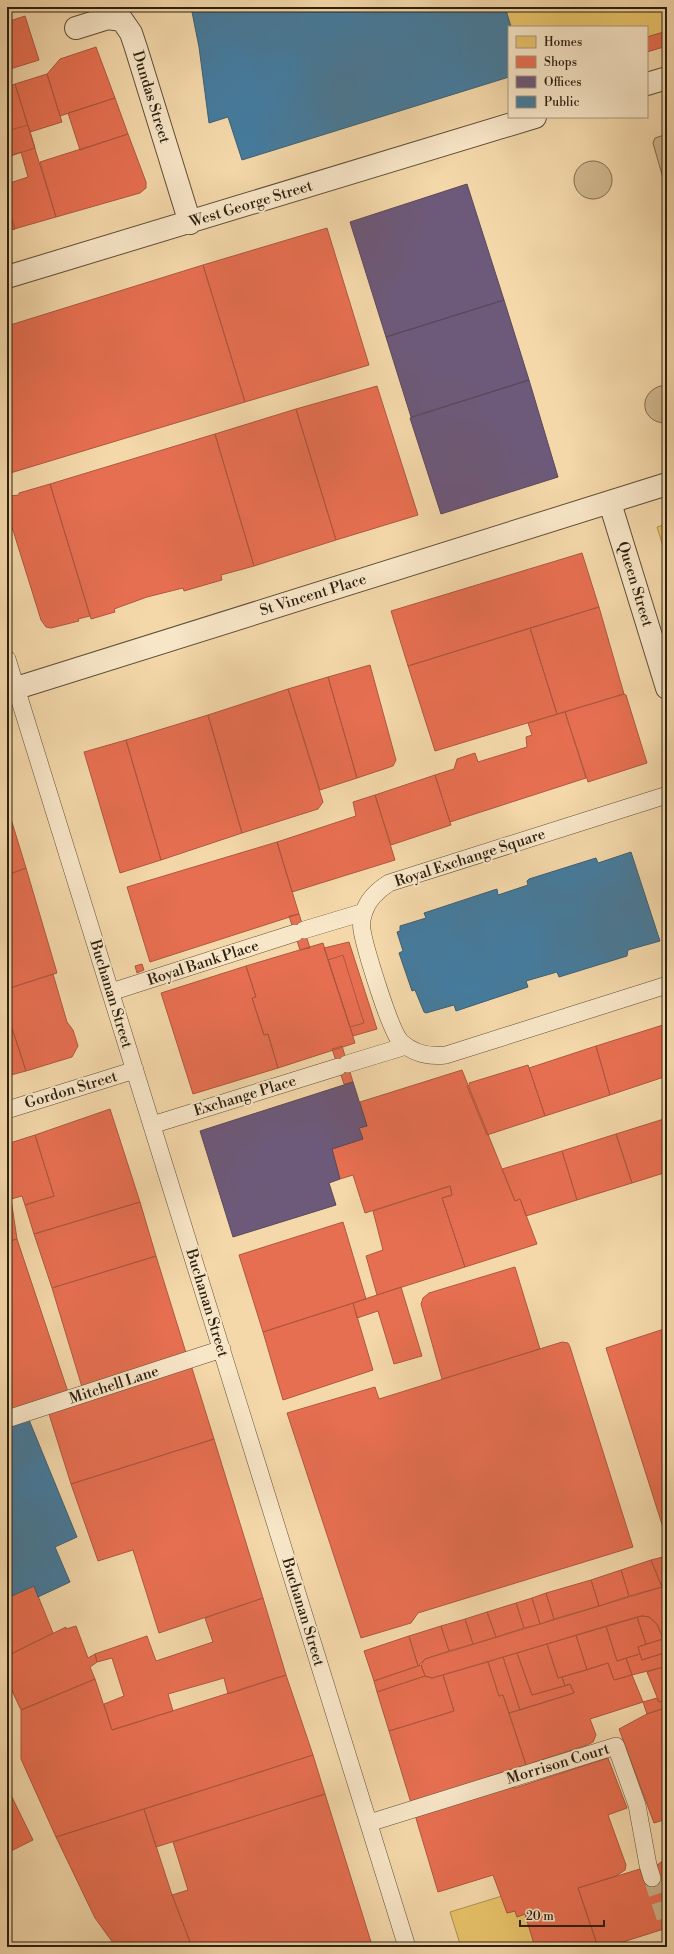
<svg xmlns="http://www.w3.org/2000/svg" width="674" height="1954" viewBox="0 0 674 1954" font-family="'Libre Bodoni',serif">
<rect width="100%" height="100%" fill="#f4d8aa"/>
<filter id="stains"><feTurbulence type="fractalNoise" baseFrequency=".005" numOctaves="4"/><feColorMatrix values="0 0 0 0 .2 0 0 0 0 .09 0 0 0 0 .02 0 0 0 .5 -.17"/></filter>
<radialGradient id="worn" r=".72"><stop offset=".6" stop-color="#630" stop-opacity="0"/><stop offset="1" stop-color="#630" stop-opacity=".3"/></radialGradient>
<path fill="#d2b990" stroke="#7f6c50" d="M667,134V192L653,143L655,138Z
M574 180a19 19 0 1 1 38 0a19 19 0 1 1-38 0Z
M660,386H667L666,423C641,423 637,394 660,386Z"/>
<path fill="#e9c46a" stroke="#b0934f" d="M505,7H667V31L647,37V27H511Z
M667,524V559L657,527Z
M502,1896L507,1913L515,1911L517,1917L525,1914L535,1947H461L450,1912Z"/>
<path fill="#e76f51" stroke="#af573e" d="M25,16L39,60L7,70V22Z
M667,31V46L647,52V37Z
M96,47L115,98L60,116L47,74L60,59Z
M47,74L62,122L30,132L15,84Z
M15,84L56,217L7,231V184L28,177L21,152L7,157V87Z
M115,98L128,134L80,150L68,113Z
M28,125L35,148L7,157V131Z
M128,134L146,182V188L140,193L56,217L40,162Z
M7,203L15,229L7,231Z
M327,228L369,365L245,402L203,265Z
M203,265L245,402L7,474V326Z
M377,386L418,515L336,540L296,409Z
M296,409L336,540L254,566L215,434Z
M215,434L254,566L221,575L222,580L184,591L183,588L147,597L114,609L115,612L91,619L50,484Z
M50,484L90,616L78,619L79,621L51,628L46,627L41,620L7,511V499L10,496L19,495V493Z
M582,553L599,607L408,666L391,611Z
M599,607L624,694L557,714L530,628Z
M530,628L557,714L435,751L408,666Z
M370,665L396,760L393,766L357,778L328,677Z
M328,677L357,778L320,790L288,689Z
M288,689L323,802L318,809L242,833L208,715Z
M624,694L626,695L647,763L588,782L565,712Z
M565,712L586,778L450,822L435,775L454,769L457,759L475,753L478,762L527,747L526,737L532,735L528,723Z
M208,715L242,833L161,860L126,740Z
M126,740L161,860L120,873L84,752Z
M435,775L451,825L391,845L375,795Z
M375,795L395,860L292,892L277,842L356,816L353,802Z
M7,806L26,868L7,875Z
M277,842L299,914L150,962L127,887Z
M26,868L57,973L7,989V875Z
M299,914L310,948L300,950L289,916Z
M349,942L377,1029L353,1036L324,948Z
M323,943L355,1043L278,1068L268,1034L264,1035L252,998L256,997L246,966Z
M343,955L364,1023L350,1027L328,960Z
M142,964L144,970L137,973L135,966Z
M246,966L256,997L252,998L264,1035L268,1034L278,1068L193,1094L161,993Z
M53,974L67,1022L73,1030L78,1046L72,1057L26,1071L7,1013V989Z
M7,1013L26,1071L7,1076Z
M667,1020V1040L663,1025H664L663,1021Z
M663,1025L667,1040V1076L610,1095L596,1046Z
M342,1046L353,1082L344,1084L332,1049Z
M596,1046L610,1095L545,1116L529,1068Z
M528,1065L545,1116L487,1135L467,1086L470,1085L469,1083Z
M462,1070L515,1201L520,1199L537,1244L465,1267L442,1198L452,1195L450,1186L365,1213L353,1175L340,1179L332,1149L363,1139L359,1128L367,1126L360,1102Z
M110,1109L140,1202L34,1234L25,1205L54,1196L35,1135Z
M667,1118V1172L632,1183L616,1134Z
M616,1134L632,1183L577,1200L562,1151Z
M35,1135L54,1196L25,1205L22,1196L11,1199L7,1186V1144Z
M562,1151L577,1200L526,1216L520,1199L515,1201L502,1169Z
M7,1186L11,1199L17,1239L7,1242Z
M450,1186L452,1195L442,1198L465,1267L377,1295L366,1256L383,1250L373,1211Z
M140,1202L156,1256L52,1288L34,1234Z
M343,1222L366,1299L263,1332L239,1255Z
M17,1239L68,1392L7,1412V1242Z
M156,1256L187,1356L82,1387L52,1288Z
M515,1267L540,1349L442,1379L421,1304L423,1298L429,1293Z
M401,1287L422,1356L394,1364L378,1311L357,1318L353,1303Z
M353,1303L373,1370L283,1400L263,1332Z
M667,1328V1540L606,1348Z
M562,1342L568,1343L570,1347L633,1547L418,1613L411,1623L361,1638L287,1413L375,1387L379,1399Z
M191,1365L214,1439L71,1484L48,1411Z
M214,1439L263,1598L159,1633L133,1550L98,1561L71,1484Z
M667,1556V1600L651,1560Z
M651,1560L662,1587L629,1596L621,1570Z
M621,1570L629,1596L599,1606L591,1580Z
M591,1580L599,1606L554,1619L546,1593Z
M34,1586L53,1633L7,1656V1598Z
M662,1587L667,1600V1648L657,1624L649,1617L642,1616L432,1678L425,1676L421,1665L425,1659Z
M546,1593L554,1619L540,1624L532,1598Z
M263,1598L286,1675L228,1694L224,1678L168,1694L173,1711L112,1730L104,1704L124,1696L112,1658L97,1662L95,1654L147,1636L156,1661L213,1642L205,1618Z
M532,1598L540,1624L524,1628L516,1603Z
M516,1603L524,1628L496,1637L487,1612Z
M487,1612L496,1637L473,1644L465,1619Z
M642,1616L649,1617L657,1624L663,1639L646,1644L637,1617Z
M637,1617L646,1644L638,1647L640,1654L617,1661L606,1626Z
M465,1619L473,1644L449,1651L441,1626Z
M76,1626L88,1658L95,1654L97,1662L90,1667L95,1679L21,1710L7,1680V1656L66,1627V1629Z
M441,1626L449,1651L425,1659L418,1666L409,1636Z
M606,1626L617,1661L626,1658L632,1675L614,1680L608,1663L587,1670L576,1635Z
M576,1635L587,1670L558,1678L547,1644Z
M409,1636L418,1666L374,1681L364,1651Z
M663,1639L667,1652L642,1660L638,1647Z
M547,1644L558,1678L562,1677L565,1686L532,1695L517,1653Z
M667,1652V1666L632,1675L626,1658L640,1654L642,1660Z
M517,1653L532,1695L570,1684L574,1693L520,1710L503,1657Z
M503,1657L520,1710L509,1713L503,1695L499,1696L488,1662Z
M488,1662L499,1696L503,1695L526,1765L509,1770L506,1774L411,1803L389,1731L454,1711L443,1675Z
M608,1663L614,1680L632,1675L643,1702L590,1719L596,1735L593,1742L587,1745L526,1765L509,1713L574,1693L570,1684L565,1686L562,1677Z
M421,1665L425,1676L377,1692L374,1681Z
M667,1666V1700L659,1702L647,1672Z
M286,1675L313,1755L56,1837L21,1759V1710L95,1679L112,1730Z
M443,1675L454,1711L389,1731L377,1692L425,1676L432,1678Z
M657,1698L659,1702L667,1700V1707L647,1714L643,1702Z
M662,1709L667,1720V1819L654,1823L619,1729L647,1714Z
M313,1755L325,1794L156,1847L144,1809Z
M608,1758L627,1808L608,1815L626,1865L625,1870L616,1876L578,1888L598,1947H535L525,1914L517,1917L515,1911L507,1913L493,1875L438,1892L415,1815L509,1786L515,1788Z
M7,1787L33,1840L7,1853Z
M325,1794L371,1942L357,1947H192L172,1895L188,1890L173,1842Z
M144,1809L172,1895L192,1947H116L95,1918L56,1837Z
M661,1862L667,1863V1928L607,1947H598L578,1888L640,1869L644,1881L652,1878L656,1866Z"/>
<path fill="#6d597a" stroke="#5a485a" d="M467,184L504,300L386,337L350,222Z
M504,300L529,380L411,417L386,337Z
M529,380L558,477L441,514L410,418Z
M353,1082L367,1126L359,1128L363,1139L332,1149L340,1179L329,1183L336,1205L233,1237L200,1131Z"/>
<path fill="#457b9d" stroke="#3e6073" d="M191,7H505L511,27H509V77L242,160L228,117L209,123L199,47Z
M631,852L660,941L628,950L627,956L559,977L557,972L526,981L528,987L456,1011L454,1005L426,1013L424,1012L415,990L412,991L399,953L403,951L397,932L400,931V926L426,918L424,913L497,889L498,895L528,885L527,881L529,879L596,858L598,863Z
M27,1415L77,1537L55,1547L70,1582L38,1597L34,1586L7,1598V1423Z"/>
<g fill="none" stroke-linecap="round" stroke-linejoin="round">
<path stroke="#ccb38b" stroke-width="17" stroke-dasharray="17 8" stroke-linecap="butt" d="M652,1878L667,1924"/>
<g stroke="#5e4e37" stroke-width="18">
<path id="pedestrian" d="M7,659L407,1947
M667,795L389,883C378,890 368,899 364,912C362,918 361,925 362,930C365,948 390,1031 401,1042C414,1054 429,1057 446,1055L667,985
M304,930L364,912
M111,992L295,933
M347,1064L406,1046
M7,1110L135,1070
M152,1125L338,1067
M7,1419L222,1349
M369,1823L616,1746L637,1805L648,1865L652,1878"/>
</g>
<g stroke="#5e4e37" stroke-width="24">
<path id="minor" d="M76,28L108,18L122,20L131,33L136,48L190,223
M647,84L667,78
M7,277L535,117
M610,503L667,688
M7,691L667,484"/>
</g>
<use href="#pedestrian" stroke="#f8e6c8" stroke-width="17"/>
<use href="#minor" stroke="#f8e6c8" stroke-width="22"/>
</g>
<g text-anchor="middle" dominant-baseline="central" stroke-width="4" stroke-linejoin="round" paint-order="stroke">
<g font-size="15" fill="#2c2011" stroke="#f8e6c8">
<text transform="translate(151 97) rotate(73)">Dundas Street</text>
<text transform="translate(251 204) rotate(-17)">West George Street</text>
<text transform="translate(635 584) rotate(73)">Queen Street</text>
<text transform="translate(313 595) rotate(-17)">St Vincent Place</text>
<text transform="translate(470 858) rotate(-18)">Royal Exchange Square</text>
<text transform="translate(203 963) rotate(-18)">Royal Bank Place</text>
<text transform="translate(111 994) rotate(73)">Buchanan Street</text>
<text transform="translate(71 1090) rotate(-17)">Gordon Street</text>
<text transform="translate(245 1096) rotate(-17)">Exchange Place</text>
<text transform="translate(207 1303) rotate(73)">Buchanan Street</text>
<text transform="translate(114 1385) rotate(-18)">Mitchell Lane</text>
<text transform="translate(303 1612) rotate(73)">Buchanan Street</text>
<text transform="translate(558 1764) rotate(-17)">Morrison Court</text>
</g>
</g>
<rect width="674" height="1954" fill="none" stroke="#f4d8aa" stroke-width="24"/>
<rect x="8" y="8" width="658" height="1938" fill="none" stroke="#2c2011" stroke-width="2"/>
<rect x="12" y="12" width="650" height="1930" fill="none" stroke="#2c2011"/>
<rect x="508" y="26" width="140" height="92" fill="#f8e6c8" stroke="#a6977f"/>
<rect x="516" y="36" width="20" height="12" fill="#e9c46a" stroke="#a6977f"/>
<text x="544" y="46" font-size="12" fill="#2c2011">Homes</text>
<rect x="516" y="56" width="20" height="12" fill="#e76f51" stroke="#a6977f"/>
<text x="544" y="66" font-size="12" fill="#2c2011">Shops</text>
<rect x="516" y="76" width="20" height="12" fill="#6d597a" stroke="#a6977f"/>
<text x="544" y="86" font-size="12" fill="#2c2011">Offices</text>
<rect x="516" y="96" width="20" height="12" fill="#457b9d" stroke="#a6977f"/>
<text x="544" y="106" font-size="12" fill="#2c2011">Public</text>
<path d="M520 1920v6h84v-6" fill="none" stroke="#2c2011" stroke-width="2"/>
<text x="526" y="1920" font-size="12" fill="#2c2011" stroke="#f8e6c8" stroke-width="3" paint-order="stroke">20 m</text>
<rect width="100%" height="100%" filter="url(#stains)"/>
<rect width="100%" height="100%" fill="url(#worn)"/>
</svg>
